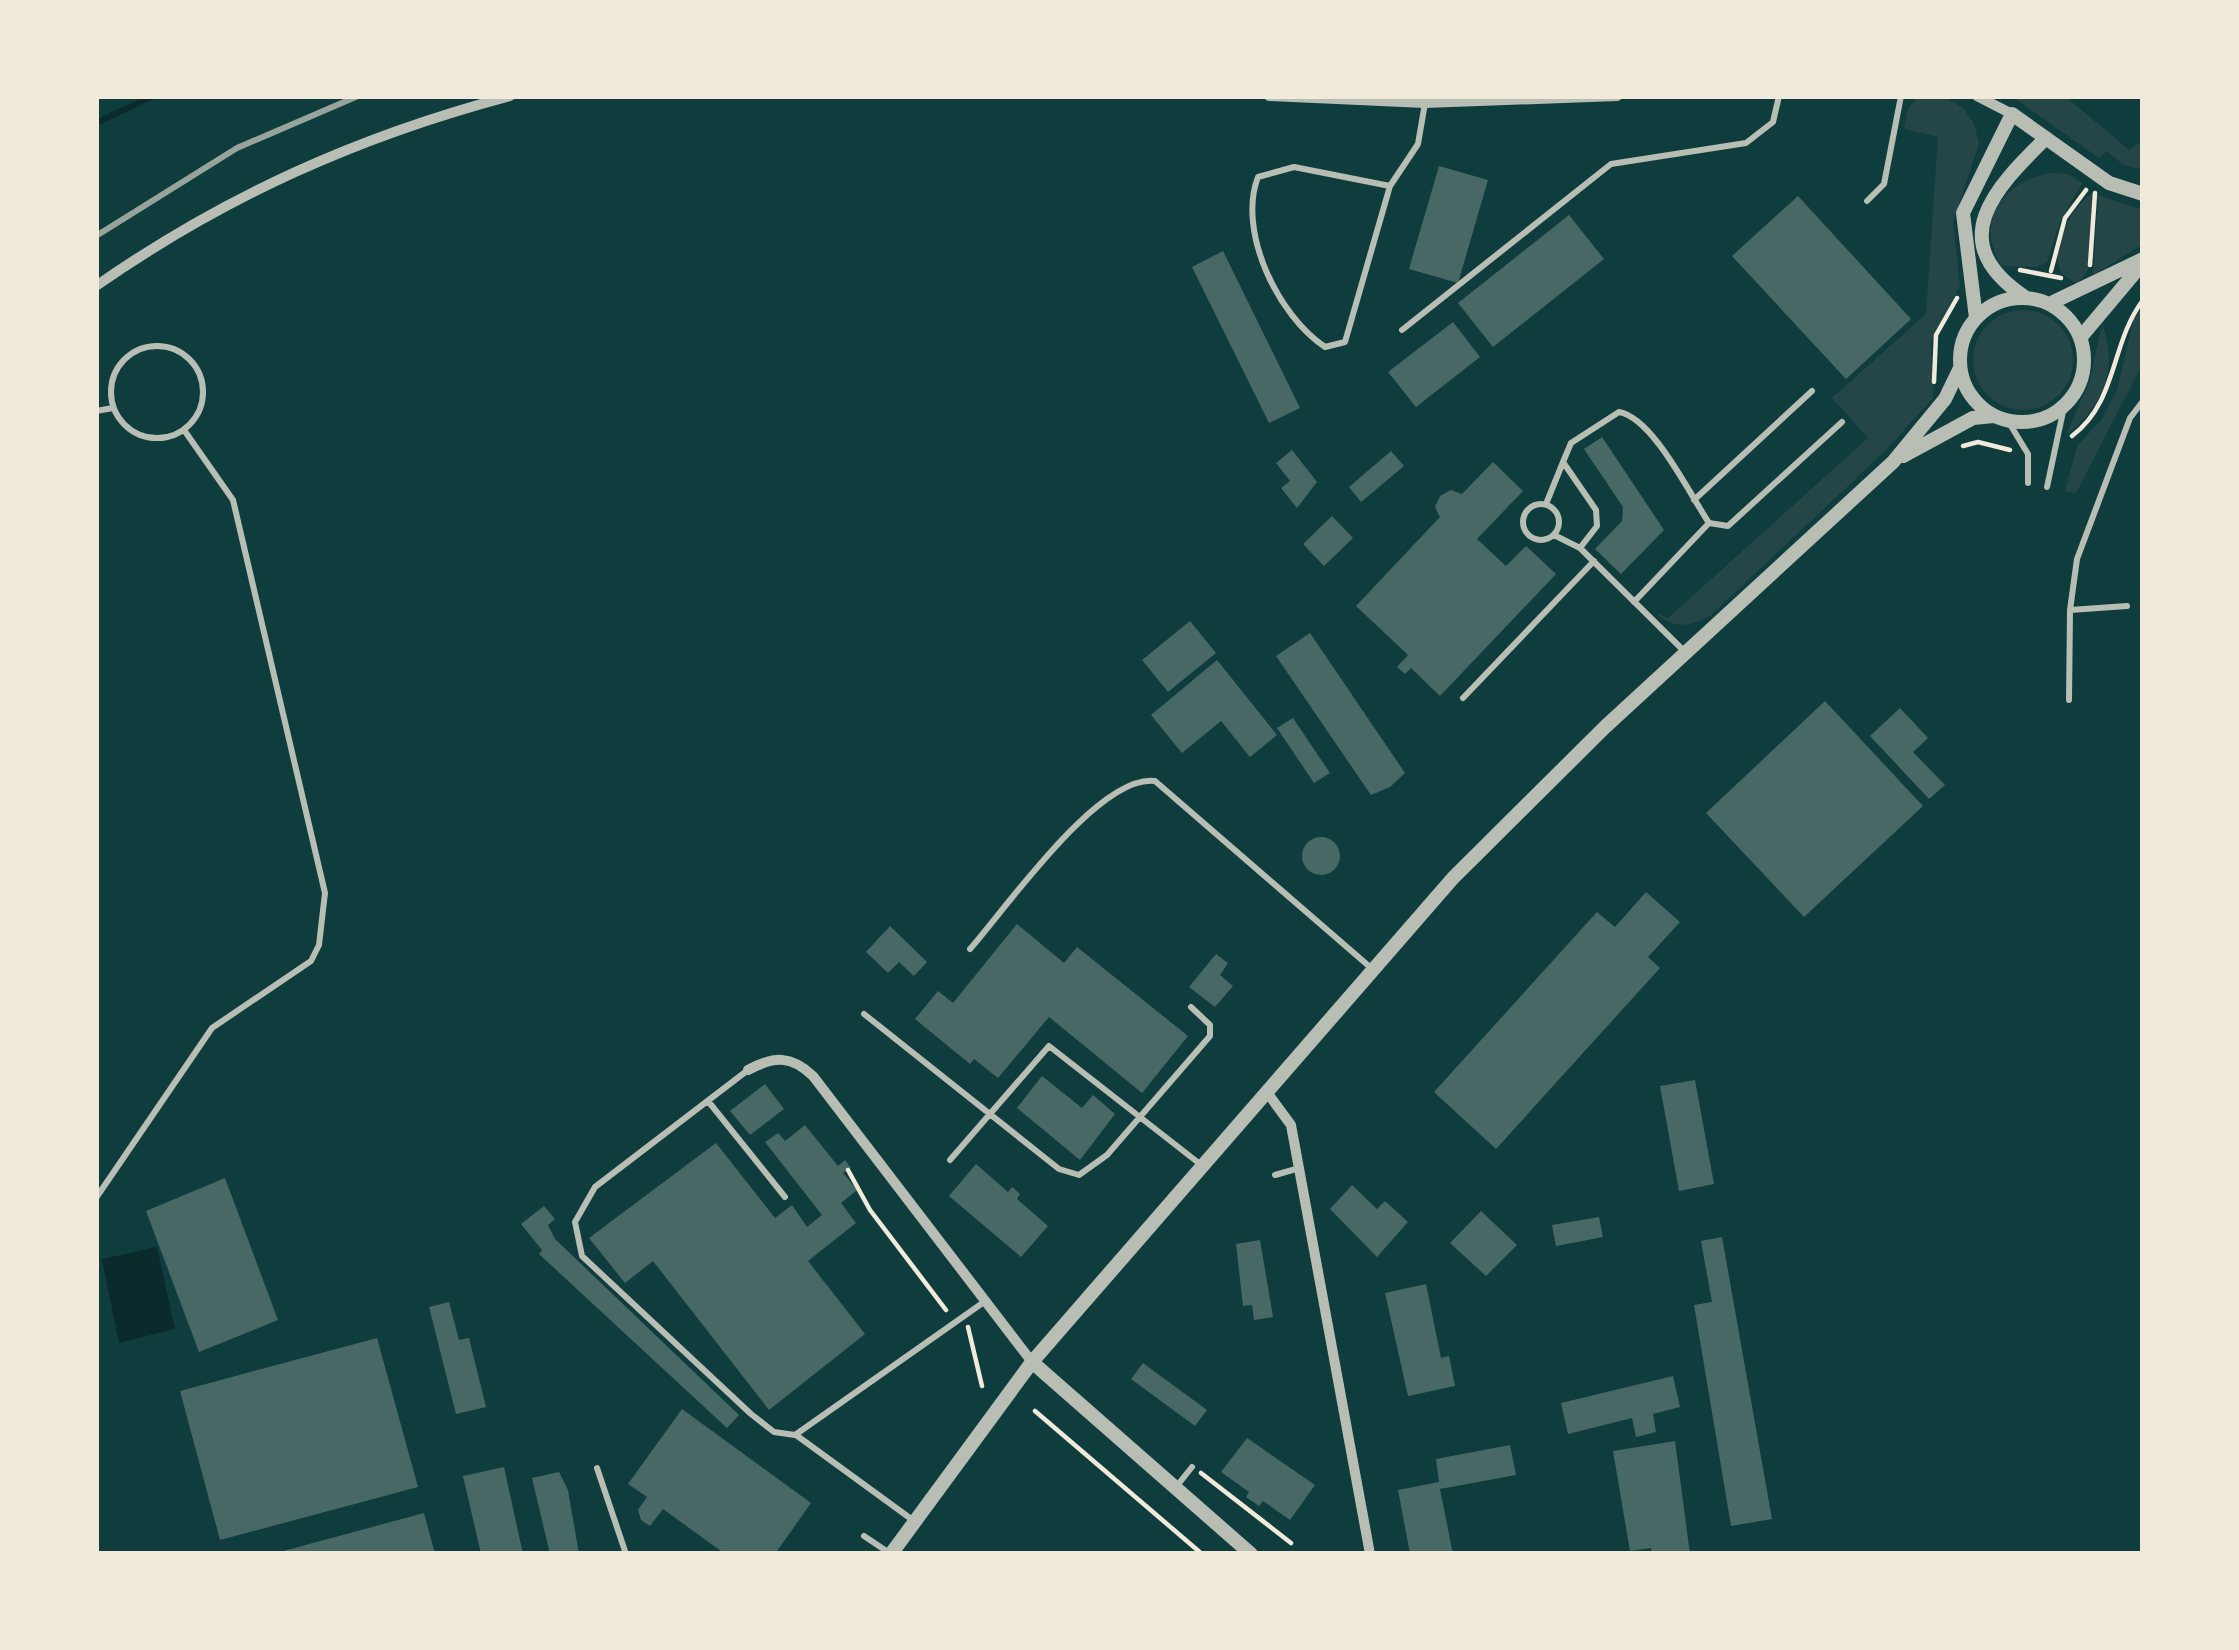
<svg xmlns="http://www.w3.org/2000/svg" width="2239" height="1650" viewBox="0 0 2239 1650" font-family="Lora,serif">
<rect width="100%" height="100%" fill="#0f3d3e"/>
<path fill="#244646" d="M1919,96L1947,98L1963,108L1974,123L1979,144L1953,222L1960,285L1931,342L1933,398L1885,451L1710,616C1691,626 1673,630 1656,613L1668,618L1868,438L1832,398L1926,314L1938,137L1904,129L1908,108Z
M2011,96H2065L2129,150L2143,140V170L2124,165L2106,151L2099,158Z
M2053,173L2068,174L2082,183L2060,222L2047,262L2037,267L2002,266C1972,222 2006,178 2053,173Z
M2093,192L2088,270L2077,284L2061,273C2049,245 2071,209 2093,192Z
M2098,195L2143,210V244L2093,275Z
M2143,306V363L2076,493L2065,491L2077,446L2102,419L2117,390L2133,321Z
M1973 360a50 50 0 1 1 100 0a50 50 0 1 1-100 0Z
M2102,324C2120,368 2102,408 2066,435L2090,380Z"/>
<path fill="#0a2a2b" d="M157,1247L175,1329L119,1343L102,1259Z"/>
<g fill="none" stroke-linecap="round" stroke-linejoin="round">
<path stroke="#0a2a2b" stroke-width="6" d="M96,123L153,96"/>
</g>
<path fill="#486865" d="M1439,166L1488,180L1458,283L1409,269Z
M1798,196L1911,319L1846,379L1732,256Z
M1569,215L1604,259L1493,347L1458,303Z
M1223,251L1300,408L1269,423L1192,267Z
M1453,322L1480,357L1416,407L1388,372Z
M1602,437L1664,530L1621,574L1595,549L1622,521L1623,507L1584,449Z
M1292,450L1317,482L1297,508L1281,488L1290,481L1276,463Z
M1391,451L1404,466L1361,502L1349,487Z
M1493,462L1523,491L1477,539L1506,566L1526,546L1556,574L1440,696L1411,668L1405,674L1397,667L1408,655L1356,606L1440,517L1435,507L1440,496L1451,490L1462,494Z
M1332,516L1353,538L1324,566L1303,544Z
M1190,621L1216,653L1168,692L1142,660Z
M1310,633L1405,773L1390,787L1371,795L1276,656Z
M1217,660L1277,735L1250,757L1221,721L1182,753L1151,715Z
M1825,701L1923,806L1804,917L1706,813Z
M1900,708L1928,738L1913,752L1945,785L1929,799L1870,736Z
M1293,718L1330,773L1314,783L1277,728Z
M1302 856a19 19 0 1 1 38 0a19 19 0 1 1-38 0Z
M1646,892L1680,922L1648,957L1660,968L1496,1149L1434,1092L1597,912L1615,927Z
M1017,924L1064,963L1077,947L1188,1036L1142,1093L1049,1017L998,1078L974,1059L970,1064L915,1019L938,991L953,1003Z
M890,926L927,962L914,976L899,962L888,973L866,952Z
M1216,954L1228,963L1220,975L1233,986L1215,1007L1189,987Z
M1042,1076L1082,1108L1093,1095L1115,1114L1080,1160L1017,1108Z
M1695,1080L1714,1184L1679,1191L1660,1086Z
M765,1084L784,1109L750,1135L730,1111Z
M805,1125L838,1166L845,1160L851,1168L843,1173L857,1190L841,1203L856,1223L808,1261L865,1334L769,1410L653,1261L625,1283L589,1238L716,1143L775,1218L792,1205L807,1227L822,1215L765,1142L778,1133L785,1141Z
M976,1164L1008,1192L1012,1187L1020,1194L1017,1199L1048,1226L1021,1257L949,1196Z
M225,1178L278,1320L199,1352L146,1211Z
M1352,1185L1377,1209L1385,1201L1408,1222L1377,1257L1330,1209Z
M544,1206L555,1219L548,1225L555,1239L739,1415L727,1428L539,1254L542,1250L521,1224Z
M1481,1211L1517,1245L1486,1276L1450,1243Z
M1599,1217L1603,1237L1556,1246L1552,1225Z
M1722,1237L1772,1519L1731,1526L1694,1305L1712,1302L1701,1241Z
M1260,1240L1273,1317L1254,1320L1252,1305L1243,1306L1236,1244Z
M1426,1284L1441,1358L1449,1356L1455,1386L1408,1396L1385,1293Z
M449,1302L459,1340L469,1338L486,1407L456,1414L429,1307Z
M377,1338L418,1487L220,1540L180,1391Z
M1143,1363L1207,1410L1195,1426L1131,1379Z
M1673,1376L1680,1407L1653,1414L1656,1432L1636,1437L1632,1418L1568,1434L1561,1403Z
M682,1409L811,1503L775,1554H725L663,1509L650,1526L641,1520L638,1510L647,1497L628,1484Z
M1247,1438L1315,1485L1290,1520L1263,1501L1259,1506L1246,1497L1249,1492L1221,1472Z
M1675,1441L1690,1554H1652L1651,1548L1630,1551L1613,1451Z
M1510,1445L1516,1475L1440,1489L1453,1554H1410L1398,1490L1439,1482L1436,1459Z
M504,1467L523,1554H481L463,1476Z
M559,1472L568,1490L579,1554H550L532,1478Z
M424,1513L435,1554H276V1553Z"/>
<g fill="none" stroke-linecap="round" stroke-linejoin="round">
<path stroke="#f1e9da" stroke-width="4.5" d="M2090,265L2095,193
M2020,270L2061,278
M2051,271L2065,218L2086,190
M1934,382L1936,335L1957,298
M2072,436C2118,401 2110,344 2143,300
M1963,446L1978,442L2010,450
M848,1170L870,1210L946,1310
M968,1327L982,1386
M1035,1411L1202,1554
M1201,1473L1291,1543"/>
<path stroke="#b8beb3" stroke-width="6" d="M1390,186L1294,167L1258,177C1237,231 1278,316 1325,347L1345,342L1390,186L1418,144L1425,103
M1867,201L1884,184L1901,96
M1402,330L1611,164L1746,143L1773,122L1779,96
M111 392a46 46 0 1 1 92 0a46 46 0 1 1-92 0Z
M96,411L113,408
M2008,421L2028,454V483
M2047,487L2064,407
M1694,500L1812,391
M1546,504L1563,462
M1523 522a18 18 0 1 1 36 0a18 18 0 1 1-36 0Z
M1709,523L1728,526L1842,422
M1554,535L1580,548
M1634,602L1709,523C1689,493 1653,418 1619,412L1571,443L1563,462L1596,510L1597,526L1580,548L1683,650
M2070,610L2127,606
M1463,698L1594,561
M2069,700L2070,610L2077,559L2130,418L2143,401
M970,949C1007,907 1099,774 1155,781L1370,967
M864,1014L1059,1169L1079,1175L1107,1155L1210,1036V1025L1191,1007
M748,1070L595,1187L575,1222L582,1256L751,1414L774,1432L795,1435L984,1302
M708,1101L785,1197
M950,1160L1049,1046L1200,1164
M1275,1175L1296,1169
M96,1198L212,1028L311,961L319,945L325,893L233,500L184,430
M796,1435L914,1521
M597,1468L626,1554
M1176,1487L1192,1467
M864,1536L888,1552"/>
<path stroke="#b8beb3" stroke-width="10" d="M1269,96L1425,103L1617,96
M1977,96L2012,114
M96,286C225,196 359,136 510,96
M748,1070C774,1056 791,1055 813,1076L1032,1362
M1266,1091L1291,1125L1370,1554"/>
<path stroke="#b8beb3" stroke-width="14" d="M2025,297C1942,242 1995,188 2046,138
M1960 360a62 62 0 1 1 124 0a62 62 0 1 1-124 0Z
M2049,304L2143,259
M1976,318L1963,213L2012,114L2109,183L2143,194
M2080,338L2143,263
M1903,456L1973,418L1994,416
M1032,1362L1251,1554
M891,1554L1032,1362L1453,878L1605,727L1893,462L1945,399L1960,368"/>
<path stroke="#97a49c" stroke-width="6" d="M96,236L237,148L358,96"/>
</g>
<rect width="2239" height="1650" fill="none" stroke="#f1e9da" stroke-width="198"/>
</svg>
